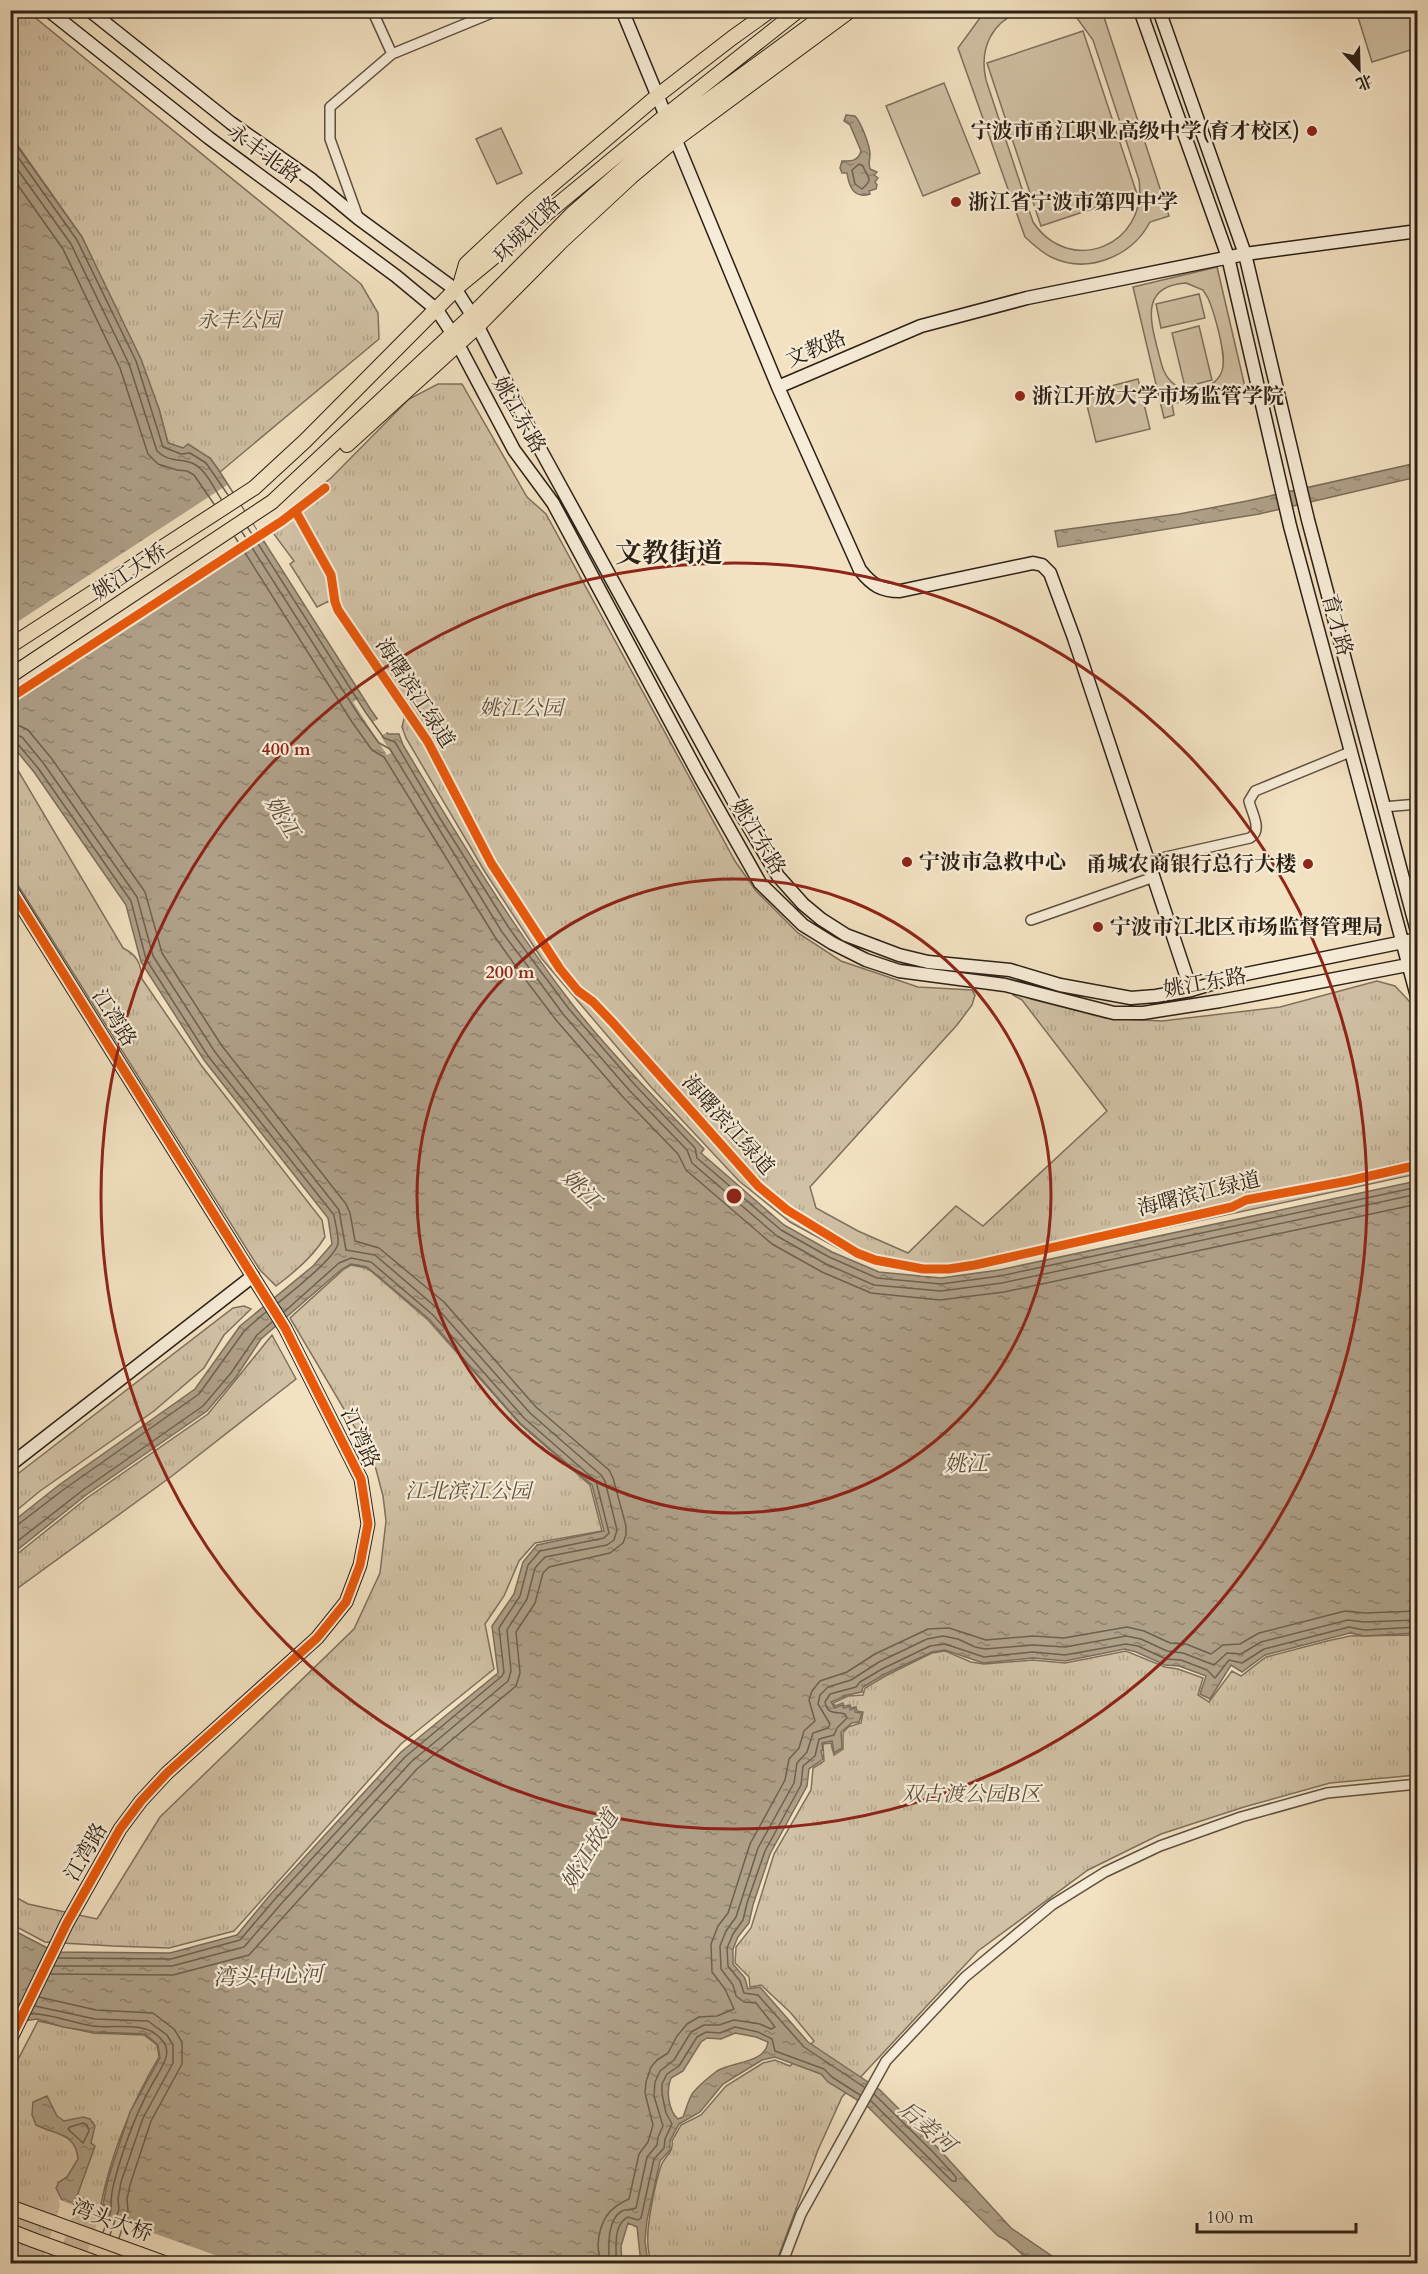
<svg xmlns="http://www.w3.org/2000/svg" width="1428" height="2274" viewBox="0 0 1428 2274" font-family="Cardo,'Noto Serif SC',serif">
<defs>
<pattern id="park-tufts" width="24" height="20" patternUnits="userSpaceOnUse" patternTransform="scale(1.5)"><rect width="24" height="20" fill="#d1c1a5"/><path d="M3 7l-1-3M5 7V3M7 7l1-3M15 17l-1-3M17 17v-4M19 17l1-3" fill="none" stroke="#b4a68d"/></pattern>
<pattern id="water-ripples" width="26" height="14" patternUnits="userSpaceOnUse" patternTransform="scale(1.5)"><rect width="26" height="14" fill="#afa088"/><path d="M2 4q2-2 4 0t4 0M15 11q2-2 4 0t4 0" fill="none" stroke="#8f826e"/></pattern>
</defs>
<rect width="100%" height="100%" fill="#f3e2c2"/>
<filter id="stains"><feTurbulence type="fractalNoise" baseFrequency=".00333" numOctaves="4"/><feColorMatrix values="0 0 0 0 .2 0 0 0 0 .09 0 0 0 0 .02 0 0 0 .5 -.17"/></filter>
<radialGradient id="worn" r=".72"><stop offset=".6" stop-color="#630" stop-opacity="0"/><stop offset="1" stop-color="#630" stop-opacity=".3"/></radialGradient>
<path fill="url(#park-tufts)" stroke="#7e705e" stroke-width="1.5" d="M10,11H27L361,284L378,313L379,339L220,472L210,458L168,443L159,409L82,237L11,136Z
M438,384H462L527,497L546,514L735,861L756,891L798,933L841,961L918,987L972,990L975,995L972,1005L957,1025L810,1187L816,1208L858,1231L908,1253L956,1206L983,1226L1107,1111L1022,1000L1013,995L1015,992L1031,999L1105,1018L1162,1021L1280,1007L1377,981L1395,986L1411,1003L1417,1026V1174L955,1273H925L885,1266L856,1258L790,1222L739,1181L651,1087L542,959L485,872L406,738L402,727L405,715L329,601L317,607L290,564L294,561L268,526L331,478L409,399Z
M10,757L123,948C137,955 141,963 142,979L201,1065L322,1220L325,1237C313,1257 295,1272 276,1286L260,1270L11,874Z
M351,1265L366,1268L371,1271L428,1320L520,1424L590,1485L602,1531L535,1543L519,1561L504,1596L485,1624L494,1669L401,1744L234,1931L169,1948L113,1946L45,1942L11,1924L10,1894L28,1904L97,1919L160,1817L354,1629L380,1573L386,1521L383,1496L373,1458L290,1318L344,1269Z
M244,1306L251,1309L224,1335L204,1368L154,1411L40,1491L11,1515V1479L233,1308Z
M272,1335L296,1379L172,1476L11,1593V1559L87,1498L208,1414Z
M1417,1635V1775L1330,1783L1244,1807L1161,1834L1088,1870L978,1951L842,2097L818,2150L776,2263L651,2264C650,2257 648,2251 648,2245C646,2227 655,2184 661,2166C664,2156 674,2153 672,2141L681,2125L701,2115L726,2086L763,2063L775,2060L790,2066L814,2041L790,2012L761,1985L750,1987L749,1977L735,1963L736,1947L751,1928L774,1854L811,1790L813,1768L824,1761L823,1744L831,1743L834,1755L843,1749V1733L848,1727L861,1723L863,1712L857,1711L856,1707L851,1708L850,1705L844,1706L843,1703L835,1706L833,1703L848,1696L863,1695L865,1688L887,1675L932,1653L945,1651L971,1662L984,1664L1033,1660L1065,1663L1126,1651L1165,1667L1178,1669L1203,1678L1198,1695L1209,1702L1232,1671L1241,1676L1266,1657L1327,1641L1350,1636Z
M38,2021L93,2033L144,2035L157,2045L159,2057C131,2104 112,2151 101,2204L105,2206L85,2263H11L10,2075Z"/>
<path fill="#d1c1a5" stroke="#7e705e" stroke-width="1.5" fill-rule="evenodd" d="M985,11H1022C991,22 979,49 986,80L1033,222C1070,277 1148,246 1139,180L1093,40L1077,18L1062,11H1102L1169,216L1150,222C1132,256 1088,275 1051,257C1041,252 1033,244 1025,237L958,48Z
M1356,11H1415L1417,20V48L1372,62Z
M1083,31L1137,194L1041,226L987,63Z
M944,83L980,173L923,196L886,106Z
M501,128L522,173L497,184L476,139Z
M1217,267L1245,387L1172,404L1174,415L1164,418L1133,287ZM1186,283L1203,290L1208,298C1213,309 1216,321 1219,333C1224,357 1231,380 1200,389C1191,392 1181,390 1174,384C1162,375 1161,361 1157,347C1149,316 1143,286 1186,283Z
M1199,294L1205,318L1161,328L1156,304Z
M1199,326L1212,380L1185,387L1172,333Z
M1138,379L1150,429L1096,442L1084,393Z"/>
<path fill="url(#water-ripples)" stroke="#7b6d5a" stroke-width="1.5" fill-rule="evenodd" d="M846,115L855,116C861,122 870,146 870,154C870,161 868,162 870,169L877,172L874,175L878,178L875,182L877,185L876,189L869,191L870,194C854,199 849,187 847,173H842L840,168L842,161C850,161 858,162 861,151L850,125L844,121Z
M10,136L82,237L141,359L159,409L168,443L183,448L188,444L210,458L220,472L371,710L388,734H399L403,745C456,833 509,922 572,1004C612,1055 659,1102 704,1149L701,1153L784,1225L832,1252L879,1272L941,1278L999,1270L1417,1181V1633L1364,1636L1350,1633L1265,1655L1242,1672L1231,1665L1210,1699L1200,1694L1206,1676L1179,1666L1165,1665L1136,1652L1125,1649L1065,1661L1033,1658L983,1663L945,1650L932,1652L885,1674L863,1687L862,1692L847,1695L831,1702L835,1708L842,1705L844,1708L850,1706V1710L855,1708V1712L862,1713L859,1722L852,1723L841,1732L842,1748L834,1753L832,1741L822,1743L823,1750L821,1751L823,1759L809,1769L807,1786L770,1854L753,1905L749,1923L738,1937L733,1949V1964L745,1978L748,1989L760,1987L808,2042L880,2090L937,2147L1011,2228L1062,2263H1032L1006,2240L998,2236L867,2106L828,2082L821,2074L775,2057L762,2060L723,2084L700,2112L679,2124L670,2141V2150L660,2161L647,2220L645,2241L648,2263H641L637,2227L628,2223L621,2246L622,2263H86L106,2206L103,2204L108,2179L130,2112L160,2058L158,2045L145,2034L94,2032L63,2027L37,2019L11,2023V1929L55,1952L170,1953L237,1935L270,1895L401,1752L498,1673L492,1626L514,1594L523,1562L537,1545L604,1531L592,1485L520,1423L429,1319L367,1267L351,1264L342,1269L261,1339L236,1377L207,1411L86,1495L11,1555V1523L59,1485L195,1389L240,1326L313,1266L332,1244L328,1218L204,1060L141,962L126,905L34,772L11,744ZM735,2033L756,2037L768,2042C765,2064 733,2061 717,2071C710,2076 697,2087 692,2094C688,2101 686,2110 683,2117L678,2119C668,2110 666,2090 671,2078L683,2071L701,2042L707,2038L721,2039Z
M1417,463V477L1259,514L1058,547L1055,531L1179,514L1247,501Z
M47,2096L57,2116L64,2121L83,2117L90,2119L95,2126L91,2143L95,2146L53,2263L64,2204L56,2188L59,2182L67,2177L78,2159C76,2133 56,2135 36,2125L32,2115L33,2102Z"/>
<path fill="#f3e2c2" d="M227,485L263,540L11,702V626Z
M358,699L373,722L380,718L389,731L381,736L391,753L387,755L353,702Z
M58,2199L76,2206L56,2264L42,2263L60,2205Z
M100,2214L240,2264H83Z"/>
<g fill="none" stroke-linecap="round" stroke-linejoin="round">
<path stroke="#6e604f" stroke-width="1.5" d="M10,146L77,240L136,361L163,447L181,454L190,453L206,463L228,495
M10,159L71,244L129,364L157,451C169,463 181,458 192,463C206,469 213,487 221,499
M859,164L863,166C867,178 875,178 862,189L855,184L852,170Z
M10,174L63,249L120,368L148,454L158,464L177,470L187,471L194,475L214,504
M248,528L366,713L384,738L395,742L441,820L509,928L536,965L569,1009L635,1085L695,1148L697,1158L781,1230L829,1257L877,1278L941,1284L1000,1276L1418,1187
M242,532L360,717L379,743L390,749L502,932L530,969L563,1014L629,1090L687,1150L692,1163L777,1236L826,1264L874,1285L941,1291L1002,1283L1418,1194
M235,537L352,722L372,750L384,757L495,937L522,975L556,1020L622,1096L678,1154L686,1170L772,1244L822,1272L871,1293L940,1300L1004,1292L1418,1204
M10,724L20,726L28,730L52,759L145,892L162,953L222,1046L346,1204L350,1213L355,1241L379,1248L444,1302L536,1407L609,1470L613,1478L626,1526V1535L623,1543L610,1553L549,1567L543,1573L535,1603L516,1632L520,1673L516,1686L417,1769L249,1955L173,1975L50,1974
M10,733L22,737L44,764L137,897L153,956L215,1052L339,1210L346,1250L375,1255L438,1309L530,1413L601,1475L605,1481L617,1530L614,1540L607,1545L545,1557L535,1568L527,1599L507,1630L511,1671L508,1681L411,1762L281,1904L244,1947L172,1966H55
M10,741L17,743L38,768L131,901L146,959L208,1056L334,1215C335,1224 339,1235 338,1243C337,1257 290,1293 278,1303
M10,1527L16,1526L63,1490L199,1394L245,1330L266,1312
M10,1547L83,1490L203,1406L231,1373L257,1335L272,1322
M58,1958L171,1959L240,1940L275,1899L405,1757L502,1676L504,1672L499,1628L520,1596L528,1565L540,1551L604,1538L609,1533L596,1481L524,1418L433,1315L371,1262L351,1258L339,1263L284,1312
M39,1997L96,2010L153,2013L174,2029L182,2042V2064L151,2121L130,2185L127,2199L128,2211L119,2238
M35,2006L95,2019L148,2021L167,2035L173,2045V2063L143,2118L121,2182L118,2199L119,2209L110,2235
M31,2014C44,2012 77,2024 93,2026C116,2029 146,2020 162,2040C172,2052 164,2063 158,2074C138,2107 125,2142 115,2179C112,2189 111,2197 111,2206C112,2213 106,2225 103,2232
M864,2087L804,2047L758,1995L744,1993L740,1981L728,1966L727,1948L733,1934L743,1920L747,1903L765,1851L801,1785L803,1766L815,1756L819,1739L834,1735L837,1728L847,1718L845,1714C836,1711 828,1716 825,1702L830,1694L856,1687L860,1682L882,1669L930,1646L945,1644L984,1657L1033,1652L1065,1655L1126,1644L1138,1646L1166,1659L1181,1660L1207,1670L1215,1678L1229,1660L1242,1663L1264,1649L1349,1627L1364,1630L1418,1627
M871,2101L952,2181H956V2177L932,2151L874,2094
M83,2123L87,2125L89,2131L83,2143L68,2129L70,2127Z
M600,2264C600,2257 598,2251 598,2244C600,2221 608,2208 629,2199L639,2154L648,2142L653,2125L645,2093L646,2082L651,2067L657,2060L668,2053L677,2036L687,2024L699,2017L717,2016L734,2009L725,1989L712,1972L711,1944L718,1926L728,1913L750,1844L785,1780L789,1759L799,1748L804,1731L815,1721L809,1700L812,1691L820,1681L847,1672L875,1654L928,1629L949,1628L986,1640L1033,1636L1064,1638L1127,1627L1144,1631L1170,1643L1186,1644L1211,1654L1223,1645L1240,1644L1259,1633L1345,1611L1365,1613L1418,1611
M609,2264C609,2249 606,2220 622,2211C626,2209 632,2210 636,2208L647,2157L657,2145L658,2137L663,2126L654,2096L655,2082L660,2071L674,2060L691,2032L704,2025H719L734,2020L760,2024L771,2029L775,2027L756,2003L744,2002L736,1996L733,1985L721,1969L720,1946L726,1931L736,1917L758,1848L794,1783L797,1763L807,1752L813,1733L828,1728L830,1724L818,1704L820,1695L828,1687L851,1680L879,1662L927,1639L943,1636L958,1639L975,1647L985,1649L1033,1645L1065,1647L1126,1636L1141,1639L1167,1651L1183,1653L1214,1665L1227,1653L1241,1654L1261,1642L1348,1620L1364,1622L1418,1620
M616,2264C617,2249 612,2225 628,2217L638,2220L641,2218L654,2159L664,2148L665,2139L672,2124L666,2113L662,2094V2084L667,2074L679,2066L697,2037L706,2032L720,2033L735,2027L758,2032L772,2039L775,2051L824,2069L832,2077L860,2095"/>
<g stroke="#5e5041" stroke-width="12">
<path id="street" d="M372,10L392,54
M358,217L330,139V107L392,54L499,10
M1383,807L1418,804
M1148,861L1250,838C1263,830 1252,814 1249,801L1255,791L1350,752
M1031,920L1154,877
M782,2264L801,2214L886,2061L965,1977L1052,1905L1105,1872L1160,1846L1241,1817L1327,1793L1418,1784"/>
</g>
<g stroke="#2c2016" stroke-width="15">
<path id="secondary" d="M48,10L209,138L396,276L437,310L452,333L514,450L553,503L700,777L760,883L803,925L832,943L866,960L899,971L1005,985L1114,1013H1143L1220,1001L1418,963
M89,10L231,123L312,180L359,219L456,290L472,315L539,447L734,802L778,876L803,904L821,919L846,935L899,955L928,962L1010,970L1060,985L1131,998L1156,996L1191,990L1241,975L1418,939
M622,10L778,387L860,570C872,585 881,591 900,591L1033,563L1042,565L1050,573L1074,638L1191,990
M1140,10L1228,257L1290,526L1418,1000
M1159,10L1245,254L1308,520L1418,935
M778,387L921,326L1027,298L1245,254L1418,231
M10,888L285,1328L361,1479L368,1524L360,1565L346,1602L317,1638L167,1773L141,1801L120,1829L67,1923L10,2040
M10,1465L253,1276"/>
</g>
<g stroke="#2c2016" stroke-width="16">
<path id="primary" d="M460,285L466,264L531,203L657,96L732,38L771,10
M347,445L477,327L562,241L631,177L675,140L851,10
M10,646L254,488L305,441L460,285L665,116L799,10
M10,676L272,502L472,315L573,213L670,128L831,10
M10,2207L167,2264
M10,2231L33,2240"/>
</g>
<use href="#street" stroke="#f7ecd7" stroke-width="9"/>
<use href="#secondary" stroke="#f7ecd7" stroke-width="12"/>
<use href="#primary" stroke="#f3e2c2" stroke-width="14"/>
<g stroke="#2c2016" stroke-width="16" stroke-linecap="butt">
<path id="primary-bridge" d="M33,2240L99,2264"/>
</g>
<use href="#primary-bridge" stroke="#f3e2c2" stroke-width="14"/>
<g stroke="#f7ecd7" stroke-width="13">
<path id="cycleway" d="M296,512L331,575L335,602L338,610L428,742L491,863L560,969L578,991L593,1002L613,1023L758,1186L787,1210L857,1253L875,1260L923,1269H949L975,1265L1232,1207L1246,1200L1348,1181L1418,1165
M10,698L282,521L325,488
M10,888L285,1328L361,1479L368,1524L360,1565L346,1602L317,1638L167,1773L141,1801L120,1829L67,1923L10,2040"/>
</g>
<use href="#cycleway" stroke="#e8590c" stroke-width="9"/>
</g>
<g fill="none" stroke="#8f2418" stroke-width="3">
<circle cx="734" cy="1196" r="317"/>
<circle cx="734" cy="1196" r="633"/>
</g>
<g fill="#8f2418" stroke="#f7ecd7" stroke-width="2">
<circle cx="1312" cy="131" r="6"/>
<circle cx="956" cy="202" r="6"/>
<circle cx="1020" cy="396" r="6"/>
<circle cx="907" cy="862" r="6"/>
<circle cx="1308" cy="864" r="6"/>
<circle cx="1098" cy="927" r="6"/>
</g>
<g text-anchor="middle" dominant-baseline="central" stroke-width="4.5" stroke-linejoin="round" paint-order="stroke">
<g font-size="21" font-weight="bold" fill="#2c2016" stroke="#f7ecd7" text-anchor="start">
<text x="1300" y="131" text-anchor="end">宁波市甬江职业高级中学(育才校区)</text>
<text x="968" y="202">浙江省宁波市第四中学</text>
<text x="1032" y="396">浙江开放大学市场监管学院</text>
<text x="919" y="862">宁波市急救中心</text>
<text x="1296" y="864" text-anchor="end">甬城农商银行总行大楼</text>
<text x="1110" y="927">宁波市江北区市场监督管理局</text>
</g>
<g font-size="21" fill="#2c2016" stroke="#f7ecd7">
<text transform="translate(264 154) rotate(36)">永丰北路</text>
<text transform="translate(527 230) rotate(-45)">环城北路</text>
<text transform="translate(816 349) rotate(-23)">文教路</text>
<text transform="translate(519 415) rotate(60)">姚江东路</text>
<text transform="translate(130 572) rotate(-34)">姚江大桥</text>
<text transform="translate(1337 625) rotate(75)">育才路</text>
<text transform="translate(415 693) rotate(57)">海曙滨江绿道</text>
<text transform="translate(758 837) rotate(59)">姚江东路</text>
<text transform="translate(1205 983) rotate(-10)">姚江东路</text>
<text transform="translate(114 1018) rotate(58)">江湾路</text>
<text transform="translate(728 1125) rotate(48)">海曙滨江绿道</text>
<text transform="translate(1199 1194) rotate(-14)">海曙滨江绿道</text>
<text transform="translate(360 1438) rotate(65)">江湾路</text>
<text transform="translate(86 1852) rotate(-60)">江湾路</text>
<text transform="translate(112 2221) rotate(20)">湾头大桥</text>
</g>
<g font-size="21" font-style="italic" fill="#5e5041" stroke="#f7ecd7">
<text x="239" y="320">永丰公园</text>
<text x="521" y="708">姚江公园</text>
<text x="468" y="1491">江北滨江公园</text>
<text x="971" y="1794">双古渡公园B区</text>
</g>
<g font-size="22" font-style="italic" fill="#5a4d3e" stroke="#f7ecd7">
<text transform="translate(282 817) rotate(59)">姚江</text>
<text transform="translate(581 1189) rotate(45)">姚江</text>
<text transform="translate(966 1464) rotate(-1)">姚江</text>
<text transform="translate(590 1850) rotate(-59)">姚江故道</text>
<text transform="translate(268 1976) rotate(-2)">湾头中心河</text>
<text transform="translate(927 2127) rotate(41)">后姜河</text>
</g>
<g font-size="27" font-weight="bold" fill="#2c2016" stroke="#f7ecd7">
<text x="669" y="553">文教街道</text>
</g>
</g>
<circle cx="734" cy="1196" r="9" fill="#8f2418" stroke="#f7ecd7" stroke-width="3"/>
<g font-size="18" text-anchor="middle" font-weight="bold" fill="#8f2418" stroke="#f7ecd7" stroke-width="4.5" stroke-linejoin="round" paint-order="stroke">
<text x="286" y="755">400 m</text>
<text x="510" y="978">200 m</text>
</g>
<rect width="1428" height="2274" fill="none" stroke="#f3e2c2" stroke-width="36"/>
<rect x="12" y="12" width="1404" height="2250" fill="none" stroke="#2c2016" stroke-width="3"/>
<rect x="18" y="18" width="1392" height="2238" fill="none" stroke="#2c2016" stroke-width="1.5"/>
<g transform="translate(1359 69) rotate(158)" stroke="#f7ecd7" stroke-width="4.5" paint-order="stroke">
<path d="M0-4.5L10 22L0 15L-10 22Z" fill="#2c2016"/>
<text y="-9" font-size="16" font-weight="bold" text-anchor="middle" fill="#2c2016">北</text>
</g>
<path d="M1197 2223v9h159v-9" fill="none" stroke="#2c2016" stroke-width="3"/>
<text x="1206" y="2223" font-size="18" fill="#2c2016" stroke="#f7ecd7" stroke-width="4.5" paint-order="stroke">100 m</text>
<rect width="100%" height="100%" filter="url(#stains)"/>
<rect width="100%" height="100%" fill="url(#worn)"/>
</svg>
